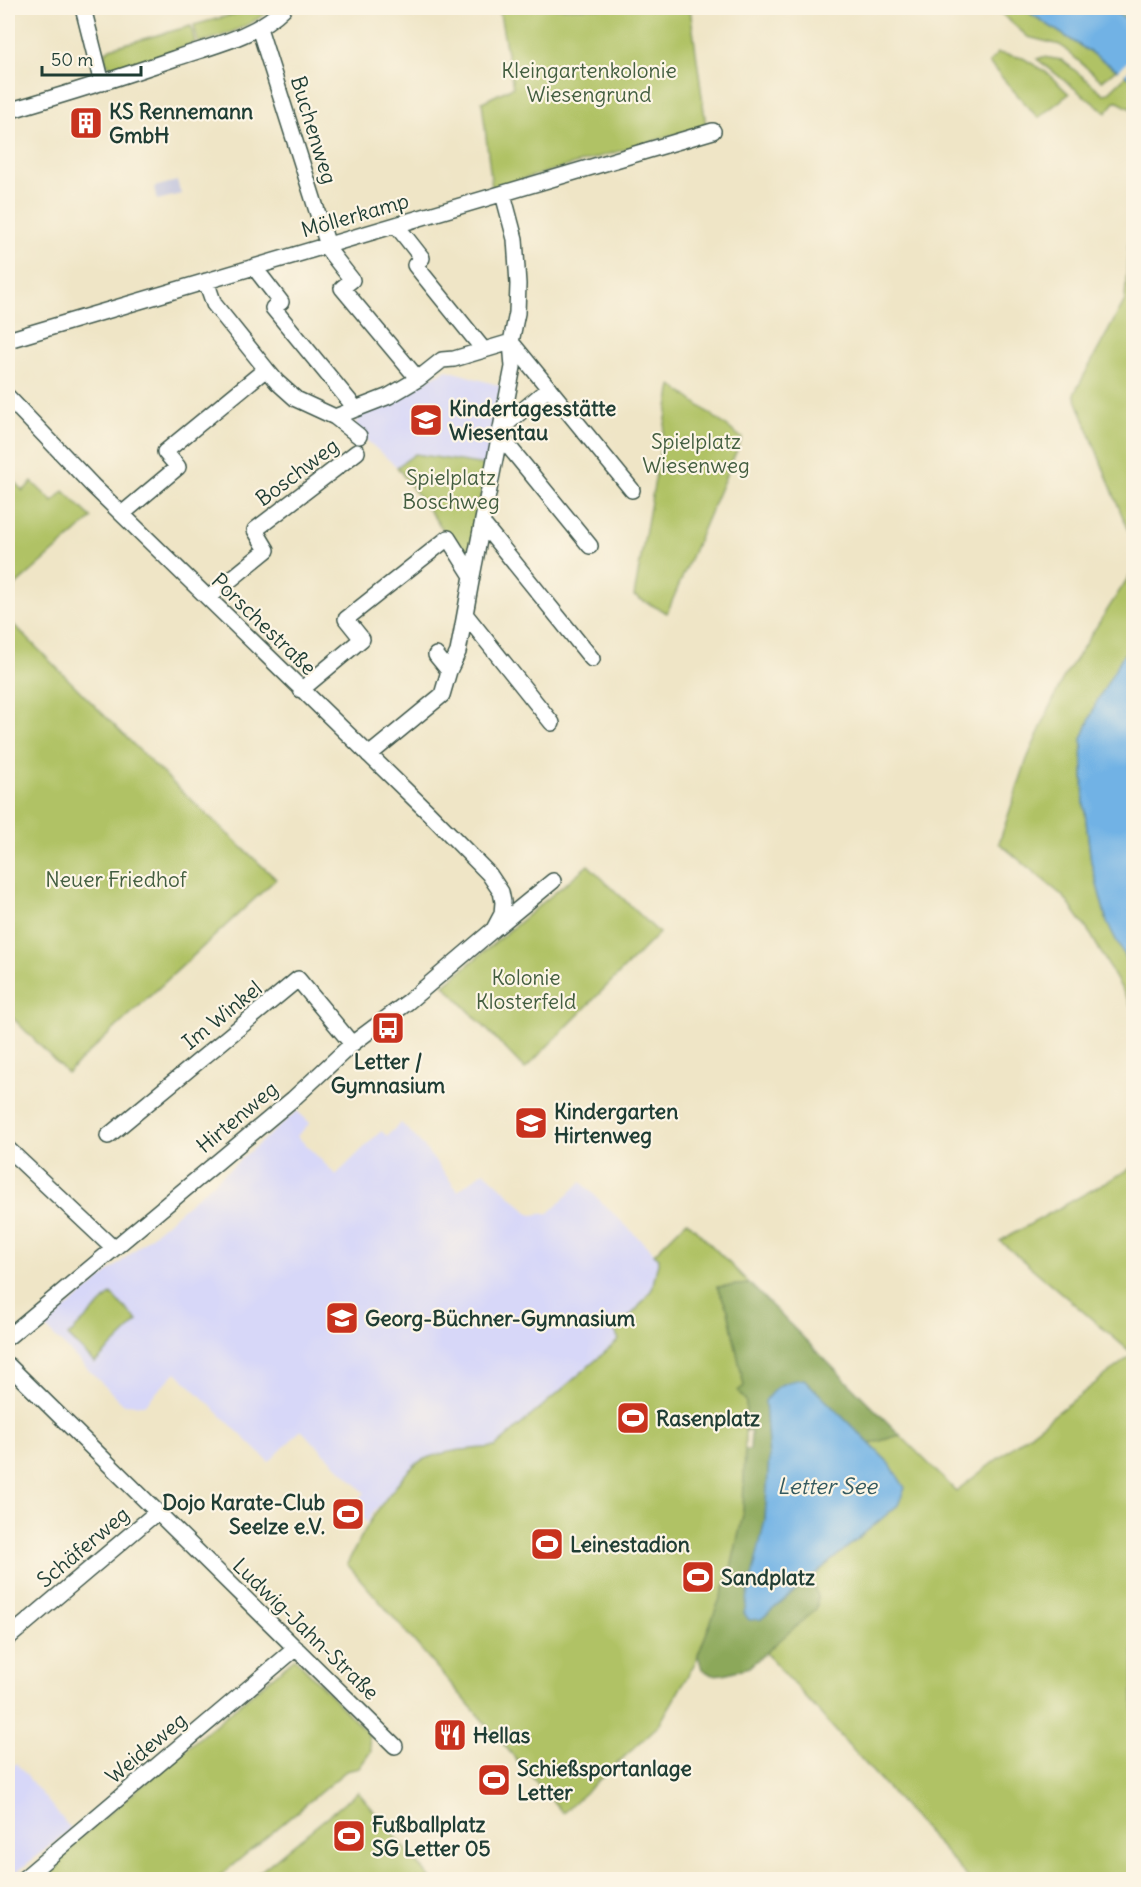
<svg xmlns="http://www.w3.org/2000/svg" width="1141" height="1887" viewBox="0 0 1141 1887" font-family="Delius,sans-serif">
<rect width="100%" height="100%" fill="#fcf5e5"/>
<filter id="ink" filterUnits="userSpaceOnUse"><feTurbulence type="fractalNoise" baseFrequency=".0167" numOctaves="2"/><feDisplacementMap in="SourceGraphic" scale="12" xChannelSelector="R" yChannelSelector="G"/><feConvolveMatrix kernelMatrix="1 2 1 2 8 2 1 2 1" color-interpolation-filters="sRGB"/></filter>
<filter id="wash" filterUnits="userSpaceOnUse"><feTurbulence type="fractalNoise" baseFrequency=".008" numOctaves="4" result="noise"/><feDisplacementMap in="SourceGraphic" scale="24" xChannelSelector="R" yChannelSelector="G"/><feGaussianBlur stdDeviation="1.35" result="paint"/><feColorMatrix in="noise" values="0 0 0 0 0 0 0 0 0 0 0 0 0 0 0 0 0 1.4 0 .05"/><feComposite in="paint" operator="in"/></filter>
<g filter="url(#wash)">
<rect width="100%" height="100%" fill="#efe5c6"/>
<path fill="#d7d7f8" d="M447,370L501,386L486,465L415,454L397,467L354,429L361,412Z
M297,1111L310,1123L297,1136L336,1175L381,1131L387,1136L401,1123L420,1142L458,1191L484,1171L531,1215L549,1213L581,1182L659,1258L652,1289L637,1309L615,1331L619,1339L495,1447L469,1449L424,1459L376,1509L367,1523L352,1506L365,1493L301,1430L269,1462L176,1372L144,1405L123,1404L45,1327Z
M16,1763L71,1829L8,1879V1770Z"/>
<path fill="#bfc2dd" d="M177,181L181,194L157,200L154,187Z"/>
<path fill="#b0c265" stroke="#68804c" stroke-width="1.5" d="M257,8H273C251,26 226,36 198,43L194,25Z
M499,8H690L706,126L492,188L482,102L513,87Z
M995,8H1022L1116,69L1102,81L1060,45L1028,37Z
M1108,8H1133V23Z
M191,26L195,43L114,71L105,61V53L110,48Z
M998,53L1023,58L1046,72L1069,94L1038,118L989,63Z
M1043,57L1062,60L1104,94L1108,93L1126,76L1133,80V110L1116,101L1106,113L1037,59Z
M1133,175L1134,543H1133L1074,394L1125,300Z
M672,385L742,438L667,613L634,596Z
M415,454L486,465L469,565L397,467Z
M8,475L23,491L32,482L53,502L64,491L92,518L8,592Z
M1133,570V644L1122,657L1082,739L1084,804L1091,862L1107,922L1133,973V1009L1091,935L1064,897L999,843L1027,759L1062,680Z
M8,619L156,767L276,879L67,1073L8,1013Z
M1133,737V804C1130,781 1126,759 1133,737Z
M588,865L659,933L525,1069L444,985Z
M1133,1167V1879H969L765,1652L817,1608L815,1588L807,1581L898,1505L890,1464L870,1444L900,1435L956,1491L1133,1354L1000,1241Z
M687,1221L750,1284L717,1287L728,1310L744,1386L738,1391L746,1401L743,1515L730,1573L695,1663L659,1725L563,1813L347,1564C362,1534 374,1512 396,1486C404,1476 411,1466 422,1460C444,1450 471,1449 495,1447L619,1340L615,1331L637,1309L652,1289L659,1258L654,1254Z
M111,1294L138,1321L95,1363L68,1336Z
M295,1658L368,1734L371,1751L359,1768L346,1771L216,1879L29,1880Z
M358,1792L431,1879H251Z"/>
<path fill="#8ca85a" stroke="#567247" stroke-width="1.5" d="M750,1284L900,1435L870,1444L804,1379L765,1401L769,1458L765,1520L758,1556L761,1619L807,1581C818,1590 818,1595 817,1608L749,1667L724,1674L712,1675L702,1669L698,1655L730,1573L743,1515L745,1450H750L751,1432L745,1430L746,1401L738,1391L744,1386L728,1310L717,1287Z"/>
<path fill="#71b2e5" stroke="#48788c" stroke-width="1.5" d="M1022,8H1108L1133,23V80Z
M1133,644L1134,737C1126,760 1132,782 1134,806C1136,861 1134,918 1133,973L1107,922L1091,862L1084,804L1082,739L1096,703L1122,657Z
M804,1379L890,1464L905,1488L898,1505L761,1619L749,1620L744,1613L765,1520L769,1458L765,1401C776,1385 785,1381 804,1379Z"/>
<path fill="#efe5c6" d="M1133,56V66L1122,77L1116,73Z"/>
</g>
<g filter="url(#ink)">
<g fill="none" stroke-linecap="round" stroke-linejoin="round">
<g stroke="#3e564a" stroke-width="18">
<path id="minor" d="M83,8L102,83
M259,28L330,252L352,280L342,288L418,379
M8,111C63,95 118,78 173,59C211,46 255,37 284,8
M396,225L422,258L415,265L483,349
M254,267L281,302L273,308L356,409
M8,340L713,131
M511,342L632,490
M266,369L277,382L296,399L335,417L359,436
M8,397L92,485L429,813L489,874L501,892L503,902L502,914L494,929L408,1002L352,1044L293,1099L8,1337
M335,417L389,396L418,379L442,360L454,359L511,342
M503,427L549,388
M501,437L590,546
M122,514L178,467L165,452L266,369L214,304L206,281
M483,524L592,659
M472,576L513,367L511,342L517,313L518,284L515,239L503,194
M208,598L267,550L255,530L357,452
M465,614L552,723
M301,690L362,639L346,619L448,538L472,576L458,652L449,671
M369,755L442,695L449,671L436,655
M497,927L553,881
M108,1136L298,979L352,1044
M8,1149L113,1248
M8,1365L395,1746
M8,1638L157,1512
M22,1880L296,1648"/>
</g>
<use href="#minor" stroke="#fff" stroke-width="15"/>
</g>
</g>
<defs>
<g id="building-square" transform="scale(1.725)"><rect x="-9" y="-9" width="18" height="18" rx="4" fill="#c8321e" stroke="#fcf5e5"/><path d="M-4-6H4V6H1V3H-1V6H-4ZM-2.5-4.3h1.7v1.8h-1.7ZM.8-4.3h1.7v1.8H.8ZM-2.5-1h1.7V.8h-1.7ZM.8-1h1.7V.8H.8Z" fill="#fff"/></g>
<g id="school-square" transform="scale(1.725)"><rect x="-9" y="-9" width="18" height="18" rx="4" fill="#c8321e" stroke="#fcf5e5"/><path d="M0-5L7-2L0 1L-7-2ZM-4 1L0 2.5L4 1V4Q0 6-4 4Z" fill="#fff"/></g>
<g id="bus-square" transform="scale(1.725)"><rect x="-9" y="-9" width="18" height="18" rx="4" fill="#c8321e" stroke="#fcf5e5"/><path d="M-5-6H5V4H4V6H2V4H-2V6H-4V4H-5ZM-3.5-4V0h7V-4ZM-3.5 1.2v1.5H-2V1.2ZM2 1.2v1.5H3.5V1.2Z" fill="#fff"/></g>
<g id="stadium-square" transform="scale(1.725)"><rect x="-9" y="-9" width="18" height="18" rx="4" fill="#c8321e" stroke="#fcf5e5"/><path d="M0-5a6.5 5 0 1 0 0 10a6.5 5 0 1 0 0-10ZM-3.5-1.8h7v3.6h-7Z" fill="#fff"/></g>
<g id="restaurant-square" transform="scale(1.725)"><rect x="-9" y="-9" width="18" height="18" rx="4" fill="#c8321e" stroke="#fcf5e5"/><path d="M-5-6h1v4h1v-4h1v4h1v-4h1v5L-1.5 .5V6h-2V.5L-5-1ZM5-6V6H3V1.5H1.5Q1.5-4 5-6Z" fill="#fff"/></g>
</defs>
<g fill-rule="evenodd">
<use href="#building-square" x="86" y="123"/>
<use href="#school-square" x="426" y="420"/>
<use href="#bus-square" x="388" y="1028"/>
<use href="#school-square" x="531" y="1123"/>
<use href="#school-square" x="342" y="1318"/>
<use href="#stadium-square" x="633" y="1418"/>
<use href="#stadium-square" x="348" y="1514"/>
<use href="#stadium-square" x="547" y="1544"/>
<use href="#stadium-square" x="698" y="1577"/>
<use href="#restaurant-square" x="450" y="1735"/>
<use href="#stadium-square" x="494" y="1780"/>
<use href="#stadium-square" x="349" y="1836"/>
</g>
<g text-anchor="middle" dominant-baseline="central" stroke-width="4.5" stroke-linejoin="round" paint-order="stroke">
<g font-size="21" fill="#435e40" stroke="#fcf5e5">
<text x="589" y="70">Kleingartenkolonie<tspan x="589" dy="24">Wiesengrund</tspan></text>
<text x="696" y="441">Spielplatz<tspan x="696" dy="24">Wiesenweg</tspan></text>
<text x="451" y="477">Spielplatz<tspan x="451" dy="24">Boschweg</tspan></text>
<text x="116" y="879">Neuer Friedhof</text>
<text x="526" y="977">Kolonie<tspan x="526" dy="24">Klosterfeld</tspan></text>
</g>
<g font-size="21" font-weight="bold" fill="#1f3d34" stroke="#fcf5e5" text-anchor="start">
<text x="109" y="111">KS Rennemann<tspan x="109" dy="24">GmbH</tspan></text>
<text x="449" y="408">Kindertagesstätte<tspan x="449" dy="24">Wiesentau</tspan></text>
<text x="388" y="1061" text-anchor="middle">Letter /<tspan x="388" dy="24">Gymnasium</tspan></text>
<text x="554" y="1111">Kindergarten<tspan x="554" dy="24">Hirtenweg</tspan></text>
<text x="365" y="1318">Georg-Büchner-Gymnasium</text>
<text x="656" y="1418">Rasenplatz</text>
<text x="325" y="1502" text-anchor="end">Dojo Karate-Club<tspan x="325" dy="24">Seelze e.V.</tspan></text>
<text x="570" y="1544">Leinestadion</text>
<text x="721" y="1577">Sandplatz</text>
<text x="473" y="1735">Hellas</text>
<text x="517" y="1768">Schießsportanlage<tspan x="517" dy="24">Letter</tspan></text>
<text x="372" y="1824">Fußballplatz<tspan x="372" dy="24">SG Letter 05</tspan></text>
</g>
<g font-size="21" fill="#1f3d34" stroke="#fcf5e5">
<text transform="translate(314 130) rotate(73)">Buchenweg</text>
<text transform="translate(355 215) rotate(-16)">Möllerkamp</text>
<text transform="translate(297 472) rotate(-37)">Boschweg</text>
<text transform="translate(264 624) rotate(44)">Porschestraße</text>
<text transform="translate(222 1015) rotate(-39)">Im Winkel</text>
<text transform="translate(237 1117) rotate(-40)">Hirtenweg</text>
<text transform="translate(83 1547) rotate(-40)">Schäferweg</text>
<text transform="translate(306 1629) rotate(44)">Ludwig-Jahn-Straße</text>
<text transform="translate(146 1748) rotate(-40)">Weideweg</text>
</g>
<g font-size="22" font-style="italic" fill="#345a60" stroke="#fcf5e5">
<text x="827" y="1486">Letter See</text>
</g>
</g>
<rect width="1141" height="1887" fill="none" stroke="#fcf5e5" stroke-width="30"/>
<path d="M42 66v9h99v-9" fill="none" stroke="#1f3d34" stroke-width="3"/>
<text x="51" y="66" font-size="18" fill="#1f3d34" stroke="#fcf5e5" stroke-width="4.5" paint-order="stroke">50 m</text>
</svg>
